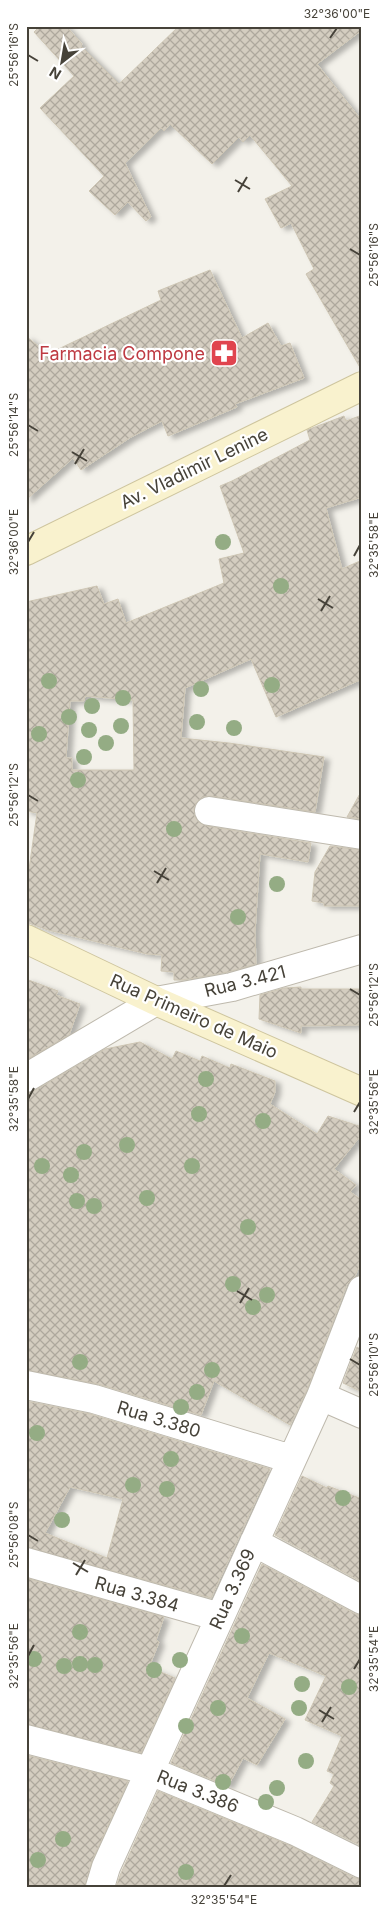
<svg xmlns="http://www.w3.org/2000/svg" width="388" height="1913" viewBox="0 0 388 1913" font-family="Inter,sans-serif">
<defs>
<pattern id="building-cross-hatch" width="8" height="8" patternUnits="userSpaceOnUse" patternTransform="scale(1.25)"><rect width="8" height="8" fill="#d4cdc0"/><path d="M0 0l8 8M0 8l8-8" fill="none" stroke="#aea89d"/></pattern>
<filter id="shadow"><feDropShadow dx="5.5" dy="3" stdDeviation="2.5" flood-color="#0004"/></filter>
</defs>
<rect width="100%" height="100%" fill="#f3f1ea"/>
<path fill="url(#building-cross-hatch)" stroke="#cec6b4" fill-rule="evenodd" filter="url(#shadow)" d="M40,26H66L82,44L81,46L119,84L179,26H362V30L317,64L362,121V371L306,274L314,269L291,223L281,228L265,199L292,186L250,135L243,142L239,137L212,164L170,124L164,131L161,128L125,163L151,217L146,221L128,202L115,215L89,191L104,176L40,108L74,76L34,32Z
M210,270L242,338L268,323L281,346L290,343L304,378L235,404L237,407L168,436L162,421L131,437L81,470L73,458L26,500V336L48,354L161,300L158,291Z
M362,415V497L326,508L342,569L362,560V679L276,717L251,659L185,688L181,738L229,743L324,757L315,812L211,796L203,797L197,802L194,808L195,817L200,823L207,826L311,843L308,862L260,854L255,932L256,964L228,972L183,980H174V972L161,971L162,955L147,954L48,930L26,922V868L29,869L37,813L26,811V602L97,586L104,604L118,599L126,623L224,583L219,559L244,553L220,486L232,481L310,440L307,430L344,416L346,421ZM85,696L133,700L134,770H72V758H66L70,701H84Z
M362,790V819L347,817Z
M330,846L362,850V906H324V903L312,901L315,872Z
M26,979L58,991L56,995L80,1004L69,1035L26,1060Z
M301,987V989H362V1025L301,1026V1033L259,1019L260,995L284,988Z
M140,1042L172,1059L176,1051L200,1061L202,1056L230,1068L231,1064L275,1081V1092L270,1104L317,1134L328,1116L362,1127V1134L334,1169L356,1185L350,1192L362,1200V1260L355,1276L347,1284L307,1390L290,1425L214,1381L201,1415L98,1384L26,1370V1094L34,1091L105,1049Z
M357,1347L362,1350V1392L343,1383Z
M26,1401L90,1414L270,1469L211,1598L26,1547ZM70,1487L123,1499L107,1558L45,1533Z
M302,1476L327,1488L328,1486L362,1499V1582L275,1535Z
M262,1564L355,1614L362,1616V1846L312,1822L334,1786L330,1783L334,1774L327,1771L342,1736L305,1720L326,1676L269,1653L247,1698L285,1719L257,1765L243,1758L228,1786L171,1763Z
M26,1578L164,1617L156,1640L159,1642L149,1667L175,1678L141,1753L26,1724Z
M26,1755L128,1781L92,1861L85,1887H26Z
M158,1791L289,1845L355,1878L362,1879V1887H116L121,1873Z"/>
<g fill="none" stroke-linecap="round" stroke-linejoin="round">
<g stroke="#beb9ad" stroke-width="30">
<path id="street" d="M209,811L362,835
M26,1078L156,1001L232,987L362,949
M26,1385L94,1399L291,1459
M321,1396L362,1414
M254,1542L362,1600
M26,1562L220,1617
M26,1739L150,1771L295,1831L362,1864
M100,1887L106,1867L321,1396L362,1290"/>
</g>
<g stroke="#cec59e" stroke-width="30">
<path id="secondary" d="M26,551L362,386
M26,939L156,1001L362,1092"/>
</g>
<use href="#street" stroke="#fff" stroke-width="28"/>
<use href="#secondary" stroke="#f9f2ce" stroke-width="28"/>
</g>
<g fill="#94ac84">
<circle cx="223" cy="542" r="8"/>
<circle cx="281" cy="586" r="8"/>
<circle cx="49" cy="681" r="8"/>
<circle cx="272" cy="685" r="8"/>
<circle cx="201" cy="689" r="8"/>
<circle cx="123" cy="698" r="8"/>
<circle cx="92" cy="706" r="8"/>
<circle cx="69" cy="717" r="8"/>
<circle cx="197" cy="722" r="8"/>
<circle cx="121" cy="726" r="8"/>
<circle cx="234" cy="728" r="8"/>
<circle cx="89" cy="730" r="8"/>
<circle cx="39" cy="734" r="8"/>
<circle cx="106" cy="743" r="8"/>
<circle cx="84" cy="757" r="8"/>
<circle cx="78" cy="780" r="8"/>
<circle cx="174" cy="829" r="8"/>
<circle cx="277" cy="884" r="8"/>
<circle cx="238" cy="917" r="8"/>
<circle cx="206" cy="1079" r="8"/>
<circle cx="199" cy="1114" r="8"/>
<circle cx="263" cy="1121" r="8"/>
<circle cx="127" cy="1145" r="8"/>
<circle cx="84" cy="1152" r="8"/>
<circle cx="42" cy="1166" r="8"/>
<circle cx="192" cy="1166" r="8"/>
<circle cx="71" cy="1175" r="8"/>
<circle cx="147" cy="1198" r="8"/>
<circle cx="77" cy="1201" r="8"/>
<circle cx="94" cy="1206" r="8"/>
<circle cx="248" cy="1227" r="8"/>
<circle cx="233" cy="1284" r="8"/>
<circle cx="267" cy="1295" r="8"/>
<circle cx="253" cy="1307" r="8"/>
<circle cx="80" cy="1362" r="8"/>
<circle cx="212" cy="1370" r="8"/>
<circle cx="197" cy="1392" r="8"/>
<circle cx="181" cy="1407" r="8"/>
<circle cx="37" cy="1433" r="8"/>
<circle cx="171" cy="1459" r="8"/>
<circle cx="133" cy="1485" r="8"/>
<circle cx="167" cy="1489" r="8"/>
<circle cx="343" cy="1498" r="8"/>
<circle cx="62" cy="1520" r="8"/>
<circle cx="80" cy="1632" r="8"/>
<circle cx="242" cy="1636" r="8"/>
<circle cx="34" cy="1659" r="8"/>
<circle cx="180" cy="1660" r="8"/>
<circle cx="80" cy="1664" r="8"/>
<circle cx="95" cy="1665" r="8"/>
<circle cx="64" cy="1666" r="8"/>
<circle cx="154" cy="1670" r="8"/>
<circle cx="302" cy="1684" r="8"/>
<circle cx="349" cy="1687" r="8"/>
<circle cx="218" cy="1708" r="8"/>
<circle cx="299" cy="1708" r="8"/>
<circle cx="186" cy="1726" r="8"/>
<circle cx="306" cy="1761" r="8"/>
<circle cx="223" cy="1782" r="8"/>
<circle cx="277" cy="1788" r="8"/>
<circle cx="266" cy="1802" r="8"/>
<circle cx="63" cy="1839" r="8"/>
<circle cx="38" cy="1860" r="8"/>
<circle cx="186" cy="1872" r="8"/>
</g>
<path fill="none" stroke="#464239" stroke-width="2" d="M330,38L337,28M28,55L38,61M235,180L250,189M238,192L247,177M350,249L360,255M28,425L38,431M72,452L87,461M75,464L84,449M28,542L34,532M354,556L360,545M318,599L333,608M321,611L330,596M28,795L38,801M154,871L169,880M157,883L166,868M350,989L360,995M28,1099L34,1088M354,1112L360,1102M237,1291L252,1300M240,1303L249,1288M350,1359L360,1365M28,1535L38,1541M73,1563L88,1572M76,1575L85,1560M28,1656L34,1645M354,1669L360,1659M319,1710L334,1719M322,1722L331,1707M224,1886L231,1875"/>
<defs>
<g id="pharmacy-square" transform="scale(1.4375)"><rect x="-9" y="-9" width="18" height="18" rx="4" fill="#e0444e" stroke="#fff"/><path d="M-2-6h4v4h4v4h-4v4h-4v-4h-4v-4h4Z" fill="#fff"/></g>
</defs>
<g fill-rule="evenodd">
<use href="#pharmacy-square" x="224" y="353"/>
</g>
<g text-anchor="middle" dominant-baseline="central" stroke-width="4.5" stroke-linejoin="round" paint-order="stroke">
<g font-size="18" fill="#be3a42" stroke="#fff" text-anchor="end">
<text x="205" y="353">Farmacia Compone</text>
</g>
<g font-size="18" fill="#464239" stroke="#fff">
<text transform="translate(194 468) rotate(-26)">Av. Vladimir Lenine</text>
<text transform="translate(245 981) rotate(-14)">Rua 3.421</text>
<text transform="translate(194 1016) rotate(24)">Rua Primeiro de Maio</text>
<text transform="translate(159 1419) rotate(17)">Rua 3.380</text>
<text transform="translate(232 1589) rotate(-66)">Rua 3.369</text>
<text transform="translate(137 1594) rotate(16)">Rua 3.384</text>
<text transform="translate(198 1791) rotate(22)">Rua 3.386</text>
</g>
</g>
<rect width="388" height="1913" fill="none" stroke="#ffffff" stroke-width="55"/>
<g transform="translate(62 62) rotate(211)" stroke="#ffffff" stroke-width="4" paint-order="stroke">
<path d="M0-4L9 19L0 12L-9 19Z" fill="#464239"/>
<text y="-8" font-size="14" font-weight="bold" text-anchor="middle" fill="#464239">N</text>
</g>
<rect x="28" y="28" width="332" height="1858" fill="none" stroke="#464239" stroke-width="2"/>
<g font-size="12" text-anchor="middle" fill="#464239">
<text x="337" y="18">32°36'00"E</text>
<text transform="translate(14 55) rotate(-90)" y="4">25°56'16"S</text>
<text transform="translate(374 255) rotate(-90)" y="4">25°56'16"S</text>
<text transform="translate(14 425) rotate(-90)" y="4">25°56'14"S</text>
<text transform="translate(14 542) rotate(-90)" y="4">32°36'00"E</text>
<text transform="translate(374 545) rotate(-90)" y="4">32°35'58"E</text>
<text transform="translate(14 795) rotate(-90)" y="4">25°56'12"S</text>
<text transform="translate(374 995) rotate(-90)" y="4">25°56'12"S</text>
<text transform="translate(14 1099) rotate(-90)" y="4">32°35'58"E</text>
<text transform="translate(374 1102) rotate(-90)" y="4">32°35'56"E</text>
<text transform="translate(374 1365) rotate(-90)" y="4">25°56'10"S</text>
<text transform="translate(14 1535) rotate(-90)" y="4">25°56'08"S</text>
<text transform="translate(14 1656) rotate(-90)" y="4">32°35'56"E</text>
<text transform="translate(374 1659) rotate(-90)" y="4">32°35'54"E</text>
<text x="224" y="1904">32°35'54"E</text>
</g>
</svg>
